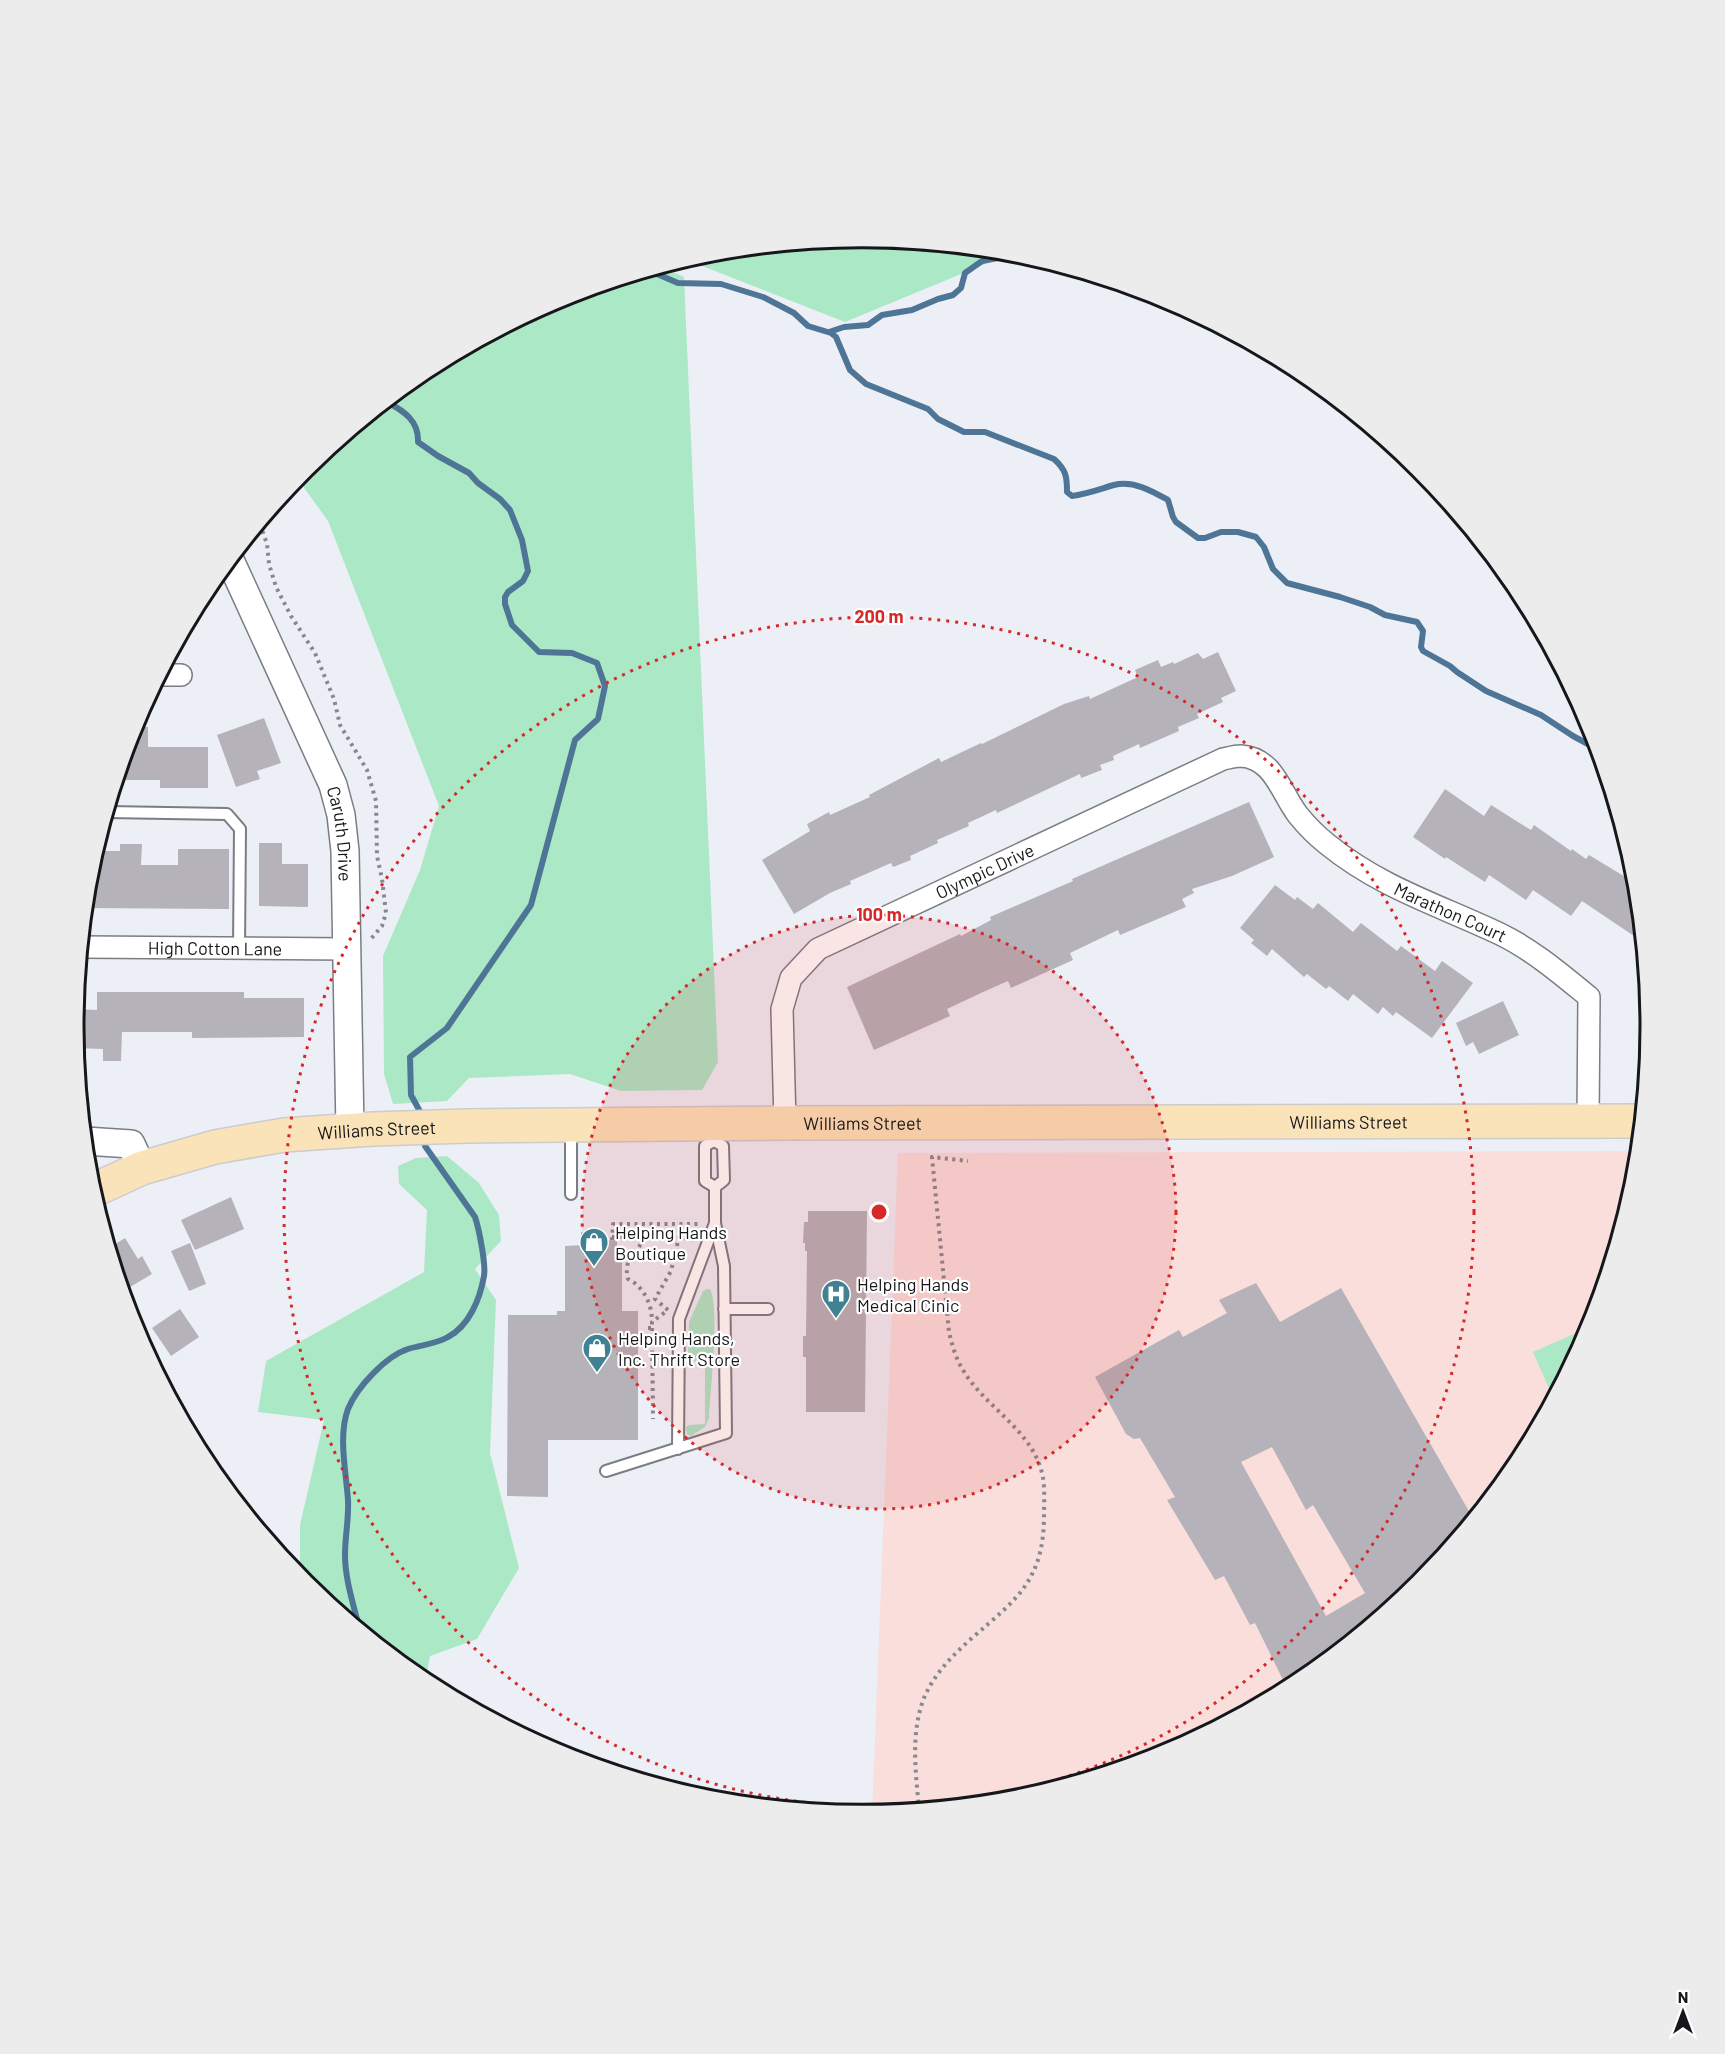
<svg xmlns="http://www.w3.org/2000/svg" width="1725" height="2054" viewBox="0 0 1725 2054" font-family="Barlow,sans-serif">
<rect width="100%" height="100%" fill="#edeff7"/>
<path fill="#f9dedc" d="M1639,1151L1636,1181L1591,1329L1518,1466L1420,1585L1301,1683L1164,1756L1016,1801L872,1815L898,1153Z"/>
<path fill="#abe8c6" d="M863,238L1012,253L845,322L687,260L709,253Z
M662,267L684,277L718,1062L702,1090L621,1091L570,1074L469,1078L447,1101L393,1104L384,1074L383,956L420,870L439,806L328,521L297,478L305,469L424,371L561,298Z
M447,1156L479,1183L499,1215L501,1241L475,1269L496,1300L490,1453L519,1568L477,1639L430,1656L425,1683L300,1579V1525L324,1420L258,1412L266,1361L424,1272L427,1210L399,1184L398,1166L416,1158Z
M707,1289H710C720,1306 710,1394 709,1418L705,1427L691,1436L687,1434L686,1427L689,1425L705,1424V1361H695L688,1355L689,1322L703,1291Z
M1592,1326L1591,1329L1554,1400L1533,1352Z"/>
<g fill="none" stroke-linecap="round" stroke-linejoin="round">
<path stroke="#4e7595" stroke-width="6" d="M650,271L678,283L721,284L763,297L794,313L808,326L831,333L836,337L850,370L866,384L928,409L938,419L964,432H985L1054,459C1066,470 1067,476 1067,492L1072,496C1087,494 1100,489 1114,485C1133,480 1152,491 1168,500L1173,517L1176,522L1198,538H1205L1221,532H1238L1256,537L1264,547L1273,569L1287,583L1340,597L1370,607L1385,615L1417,622L1423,631L1421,647L1423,651L1450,666L1457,672L1486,691L1541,715L1573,736L1599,750
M829,332L844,327L868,325L882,315L912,310L938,299L953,295L961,288L965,273L982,261L1019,254
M387,402C404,411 419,421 418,442L438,456L469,473L478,483L500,499L510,510L522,540L528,571L523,581L508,592L505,597V604L512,625L539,652L572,653L597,663L605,686L598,719L575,740L531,905L447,1028L410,1057L411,1095L423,1117
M360,1631C354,1606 345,1580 345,1555C345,1536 349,1518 348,1500C346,1471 338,1436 348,1409C357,1387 386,1356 408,1349C421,1345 436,1344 448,1337C469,1326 480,1299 484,1276C486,1264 479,1229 475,1217L425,1146L424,1136"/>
</g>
<path fill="#b5b2ba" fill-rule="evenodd" d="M1218,652L1236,691L1221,698L1223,702L1197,714L1199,718L1178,727L1179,731L1140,748L1139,744L1113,756L1114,760L1100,765L1102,770L1081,778L1080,774L1014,805L997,813L996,810L968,823L969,826L937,840L938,843L910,856L911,860L893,867L891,863L850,881L851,884L830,893L794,914L762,860L810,831L807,824L829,812L830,815L870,797L869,795L939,758L941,762L981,743L982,744L1064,704L1089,696L1090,699L1138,677L1135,670L1158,660L1161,667L1173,662L1174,664L1198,653L1203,659Z
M264,718L281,763L257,771L260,779L236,787L217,735Z
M133,727H148V747H208V788H160V780H126V751Z
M1445,789L1484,816L1491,805L1531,830L1534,825L1571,851L1572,849L1586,859L1589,855L1637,884L1643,942L1582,901L1571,916L1533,890L1526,900L1489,875L1485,882L1446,857L1445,859L1413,837Z
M1249,802L1274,857L1232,876L1192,889L1194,893L1182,899L1186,907L1120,935L1118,930L1070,953L1073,960L1011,988L1008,981L983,992L947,1009L950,1016L874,1050L847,987L960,934L961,936L991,920L990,917L1073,881L1072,879Z
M259,843H282V864H308V907L259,906Z
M120,844H142L141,865H178V849H229V909L85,908L89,873L95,851H120Z
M1275,885L1295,900L1297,897L1313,909L1318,903L1353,932L1361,923L1397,951L1401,946L1435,971L1442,961L1473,983L1432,1038L1396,1012L1393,1016L1383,1007L1378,1014L1353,994L1348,1001L1329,986L1326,989L1307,974L1304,977L1272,949L1267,956L1251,943L1254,940L1240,928Z
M97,992H244V998H304V1037L192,1038V1032H122L121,1061H103V1049L76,1048L74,1027L75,1009L97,1010Z
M1503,1001L1519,1035L1479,1054L1473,1042L1466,1046L1456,1023Z
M231,1197L244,1229L195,1250L181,1220Z
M808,1211H867L865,1412H806V1357H803V1336H806L807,1251H805V1243H803L804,1222H808Z
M125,1238L138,1259L142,1256L152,1274L125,1290L118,1279L109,1248Z
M617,1240V1246H622V1311H638V1440H548V1497L507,1496L508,1315H557V1311H565V1246L584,1245V1241Z
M190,1243L206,1284L189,1291L171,1251Z
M1256,1283L1280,1322L1341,1288L1474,1520L1420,1585L1301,1683L1288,1690L1255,1623L1250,1625L1224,1576L1215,1580L1167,1500L1175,1497L1140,1438L1134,1439L1126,1434L1095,1377L1179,1330L1183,1337L1227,1313L1219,1300ZM1272,1447L1306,1510L1313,1505L1365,1593L1326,1616L1241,1462Z
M180,1309L199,1337L171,1356L152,1328Z"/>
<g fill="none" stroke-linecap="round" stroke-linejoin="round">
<g stroke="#7a7d84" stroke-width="14">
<path id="service" d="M107,812L227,814L240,829L239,949
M571,1129V1194
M714,1141L723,1146L724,1180L715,1187L705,1181V1146Z
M724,1309H768
M678,1449L679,1319L715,1223
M606,1471L726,1433L724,1266L715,1223V1187"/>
</g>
<g stroke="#7a7d84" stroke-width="24">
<g id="minor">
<path d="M160,675H181"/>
<path id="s1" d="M81,947L347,949"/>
<path id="s2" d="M785,1123L782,1009L791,978L818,949L1223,759C1228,758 1235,756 1241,756C1274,758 1281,793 1298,815C1306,825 1317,836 1327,844C1381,888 1439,905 1500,934C1533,950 1562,975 1589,997L1588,1121"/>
</g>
</g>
<g stroke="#7a7d84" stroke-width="30">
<g id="tertiary">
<path id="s3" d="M230,560L333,785L341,815L345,851L350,1131"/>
<path d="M85,1141L131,1144L142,1168"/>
</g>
</g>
<g stroke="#cccccd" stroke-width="36">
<g id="primary">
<path id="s4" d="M92,1191L142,1168L215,1147L284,1135L373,1129L467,1126L785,1123L1642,1121"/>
</g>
</g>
<path stroke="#88898f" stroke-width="4" stroke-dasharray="3 4.5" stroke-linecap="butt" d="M260,524L267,544L269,564L276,587L291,616L315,653L334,699L340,725L367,770L376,801L377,856L382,879L386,913L382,926L370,940
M612,1237H679
M642,1237C641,1255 622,1254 628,1279C644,1287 652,1304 652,1322
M612,1240L613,1224H698V1226
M648,1328H652V1322L668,1310L655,1299L671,1271L679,1237L691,1240L695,1239
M652,1328L653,1419
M919,1810C916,1773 910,1734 924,1698C934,1674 953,1655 972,1638C1017,1599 1044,1580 1044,1515C1044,1503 1045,1490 1043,1478C1035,1431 986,1409 963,1370C956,1359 952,1345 949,1332L932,1157L968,1161"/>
<use href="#service" stroke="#fff" stroke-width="10"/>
<use href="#minor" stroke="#fff" stroke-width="21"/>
<use href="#tertiary" stroke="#fff" stroke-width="27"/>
<use href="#primary" stroke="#fbe3b9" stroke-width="33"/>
</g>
<circle cx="879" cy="1212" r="297" fill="#d62828" fill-opacity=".12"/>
<g fill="none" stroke="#d62828" stroke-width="3" stroke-dasharray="3 6">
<circle cx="879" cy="1212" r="297"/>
<circle cx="879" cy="1212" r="595"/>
</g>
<defs>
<g id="shop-pin" transform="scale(1.5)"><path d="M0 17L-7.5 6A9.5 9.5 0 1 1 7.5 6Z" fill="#418194" stroke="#fff"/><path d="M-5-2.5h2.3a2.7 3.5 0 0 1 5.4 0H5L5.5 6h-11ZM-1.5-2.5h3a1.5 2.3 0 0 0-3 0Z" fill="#fff"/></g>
<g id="hospital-pin" transform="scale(1.5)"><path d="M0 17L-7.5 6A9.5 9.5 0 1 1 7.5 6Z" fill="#418194" stroke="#fff"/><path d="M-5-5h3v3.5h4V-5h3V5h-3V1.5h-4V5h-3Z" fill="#fff"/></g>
</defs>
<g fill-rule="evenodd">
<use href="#shop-pin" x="594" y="1242"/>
<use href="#hospital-pin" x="836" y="1294"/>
<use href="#shop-pin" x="597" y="1348"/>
</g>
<g text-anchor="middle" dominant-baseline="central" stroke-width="4.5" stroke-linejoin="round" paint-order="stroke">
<g font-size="18" fill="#16171a" stroke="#fff">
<text stroke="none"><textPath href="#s3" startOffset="297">Caruth Drive</textPath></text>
<text stroke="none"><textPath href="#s2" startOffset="370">Olympic Drive</textPath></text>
<text stroke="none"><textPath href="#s2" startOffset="920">Marathon Court</textPath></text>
<text stroke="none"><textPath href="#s1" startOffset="134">High Cotton Lane</textPath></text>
<text stroke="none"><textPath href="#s4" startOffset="1266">Williams Street</textPath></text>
<text stroke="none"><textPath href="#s4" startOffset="780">Williams Street</textPath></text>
<text stroke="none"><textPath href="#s4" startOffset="294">Williams Street</textPath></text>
</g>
<g font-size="18" fill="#16171a" stroke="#fff" text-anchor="start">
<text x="615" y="1232">Helping Hands<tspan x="615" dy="21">Boutique</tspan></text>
<text x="857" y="1284">Helping Hands<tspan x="857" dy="21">Medical Cinic</tspan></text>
<text x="618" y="1338">Helping Hands,<tspan x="618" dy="21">Inc. Thrift Store</tspan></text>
</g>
</g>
<path d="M0 0H1725V2054H0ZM84 1026a778 778 0 1 1 1556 0a778 778 0 1 1-1556 0Z" fill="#ececed" fill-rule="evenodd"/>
<path fill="none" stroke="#16171a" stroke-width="3" d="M84 1026a778 778 0 1 1 1556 0a778 778 0 1 1-1556 0Z"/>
<circle cx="879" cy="1212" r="9" fill="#d62828" stroke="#fff" stroke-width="3"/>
<g font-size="18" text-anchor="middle" font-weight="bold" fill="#d62828" stroke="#fff" stroke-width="4.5" stroke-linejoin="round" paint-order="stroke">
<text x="879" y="623">200 m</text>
<text x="879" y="921">100 m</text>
</g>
<g transform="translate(1683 2012)" stroke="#ffffff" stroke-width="4.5" paint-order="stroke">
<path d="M0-4.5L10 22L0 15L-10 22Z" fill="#16171a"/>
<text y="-9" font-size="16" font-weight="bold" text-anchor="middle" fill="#16171a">N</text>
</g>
</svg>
